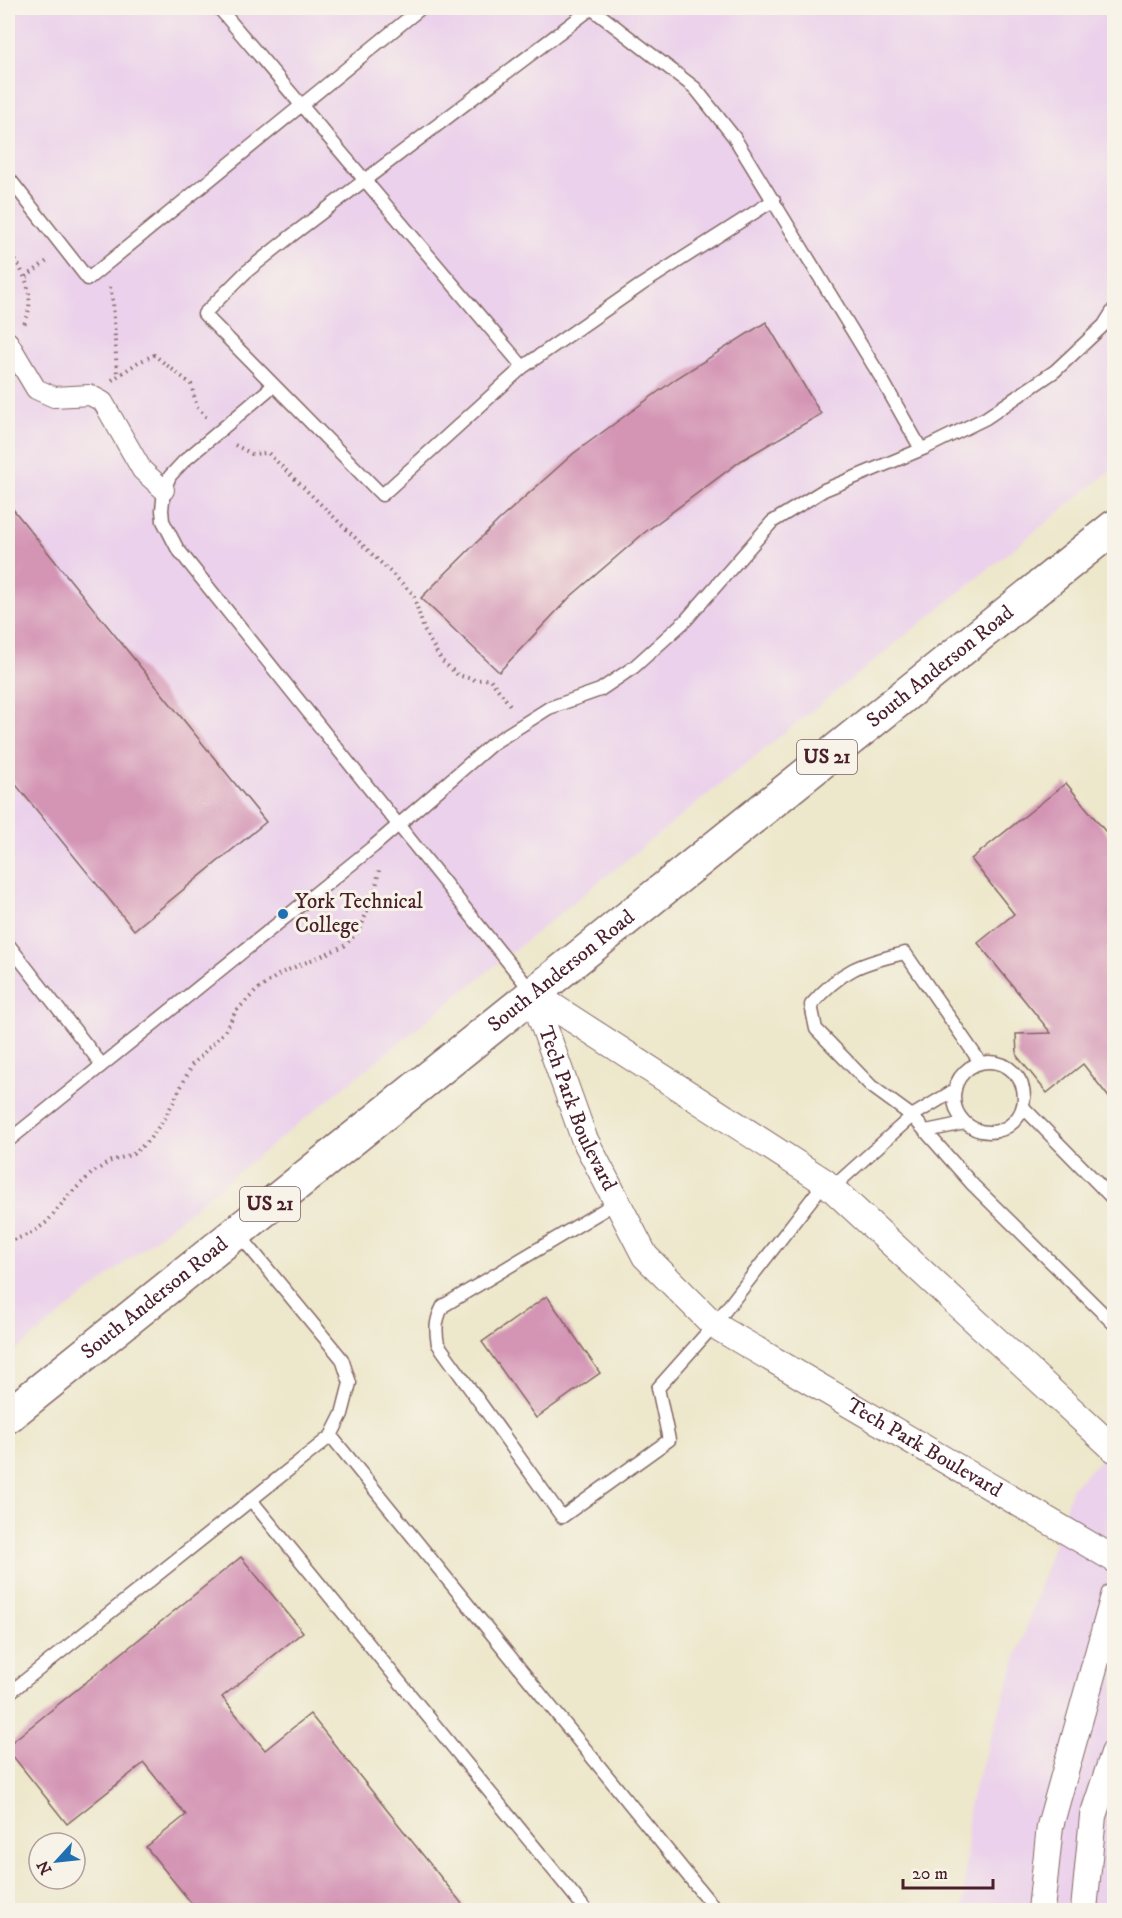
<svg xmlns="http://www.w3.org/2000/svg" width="1122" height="1918" viewBox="0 0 1122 1918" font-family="'IM FELL DW Pica',serif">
<rect width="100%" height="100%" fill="#f7f3e8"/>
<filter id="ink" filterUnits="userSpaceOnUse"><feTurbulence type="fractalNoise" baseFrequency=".0167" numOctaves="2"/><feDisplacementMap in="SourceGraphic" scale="12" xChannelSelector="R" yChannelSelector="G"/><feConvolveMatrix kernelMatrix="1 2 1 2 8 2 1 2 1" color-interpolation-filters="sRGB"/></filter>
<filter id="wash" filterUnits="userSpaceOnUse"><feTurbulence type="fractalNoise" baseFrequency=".008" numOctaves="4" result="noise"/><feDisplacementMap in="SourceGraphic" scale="24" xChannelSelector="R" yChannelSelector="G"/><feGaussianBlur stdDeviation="1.35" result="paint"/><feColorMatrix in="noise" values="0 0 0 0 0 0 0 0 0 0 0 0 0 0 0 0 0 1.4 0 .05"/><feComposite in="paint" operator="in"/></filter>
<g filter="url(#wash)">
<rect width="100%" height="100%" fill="#ede7cb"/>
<path fill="#ebd1eb" d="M8,8H1114V468L8,1357Z
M1114,1447V1910H963L969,1804L1072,1487Z"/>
<g id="blocks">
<path fill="#d495b5" d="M766,322L821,414L742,460L644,533L570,597L499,672L421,598L499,520L574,453L677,378Z
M8,503L266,822L134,930L8,775Z
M1066,783L1114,842V1104L1083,1064L1047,1093L1017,1056L1016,1034L1051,1033L978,943L1014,914L971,859Z
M547,1296L600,1373L536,1418L482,1342Z
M241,1557L303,1632L222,1697L265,1750L310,1714L467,1910H197L146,1847L186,1815L144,1763L67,1824L8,1750V1745Z"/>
</g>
</g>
<g filter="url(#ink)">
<use href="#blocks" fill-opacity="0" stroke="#836563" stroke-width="1.5"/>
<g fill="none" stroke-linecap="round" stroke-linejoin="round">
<g stroke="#836563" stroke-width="15">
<path id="service" d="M219,8L523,367
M591,8L695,88L734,137L880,376L921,449
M592,8L291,236L246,272L204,314L382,495L523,367L641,285L774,200
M8,177L88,279L421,8
M273,386L184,461L170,476L164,490L162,510L163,521L177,548L532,992
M8,944L102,1065
M954 1097a35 35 0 1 1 70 0a35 35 0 1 1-70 0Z
M955,1090L912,1116L871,1086L816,1029L811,1005C841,970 861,963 905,953L980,1062
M1023,1107L1114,1200
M926,1131L965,1123
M8,1141L374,846L492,744L549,708L600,690L634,667L686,620L772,522L824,490L925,448L986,418L1055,371L1104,325L1114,309
M832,1188L912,1116L973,1185L1114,1324
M617,1202L443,1306C436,1319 435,1329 438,1344L562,1517L669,1440L658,1388L714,1325L825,1182
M237,1232L342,1359L350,1383L342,1414L331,1436L716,1910
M251,1500L586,1910
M8,1694L331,1436"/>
</g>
<g stroke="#836563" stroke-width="22">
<path id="pedestrian" d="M8,342L36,389L54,397L90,395L103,402L142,470L164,490"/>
</g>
<g stroke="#836563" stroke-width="28">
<g id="minor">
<path id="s1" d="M532,993L584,1138L645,1256L714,1325L1114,1559"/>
<path d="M532,993L825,1182L1114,1449"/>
<path d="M1041,1910L1050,1826L1114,1596"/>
<path d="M1084,1910L1093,1816L1114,1753"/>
</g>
</g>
<g stroke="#836563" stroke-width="36">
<g id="primary">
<path id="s2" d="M8,1416L1114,527"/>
</g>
</g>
<path stroke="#836563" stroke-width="4" stroke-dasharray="1.5 4.5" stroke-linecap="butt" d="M8,250C25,272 37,297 24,324
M26,277L47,261
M110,287L113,302L117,375
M112,380L137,363L154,355L191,384L197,407L206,417
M235,445L252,454L268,453L413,594L424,630L441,660L458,675L475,680L490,679L510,705
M8,1242L32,1233L47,1222L69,1195L92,1173L111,1161L133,1154L149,1140L165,1118L192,1065L225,1031L236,1011L256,991L281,973L344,946L360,930L376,887L379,870"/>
<use href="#service" stroke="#fff" stroke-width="12"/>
<use href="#pedestrian" stroke="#fff" stroke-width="20"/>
<use href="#minor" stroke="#fff" stroke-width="26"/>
<use href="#primary" stroke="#fff" stroke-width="33"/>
</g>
</g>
<circle fill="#1f6fb2" stroke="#f7f3e8" stroke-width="2" cx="283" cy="914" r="6"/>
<g text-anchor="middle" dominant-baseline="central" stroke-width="6" stroke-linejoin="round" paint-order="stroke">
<g fill="#f7f3e8" stroke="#7e5f64" stroke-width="1.5">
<rect x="797" y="740" width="60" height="34" rx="4.5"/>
<rect x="240" y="1187" width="60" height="34" rx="4.5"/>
</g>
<g font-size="20" font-weight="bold" fill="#4a1f2b">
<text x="827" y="757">US 21</text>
<text x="270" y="1204">US 21</text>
</g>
<g font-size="21" fill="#4a1f2b" stroke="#f7f3e8">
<text stroke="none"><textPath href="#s2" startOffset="1196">South Anderson Road</textPath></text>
<text stroke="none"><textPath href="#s2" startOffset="710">South Anderson Road</textPath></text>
<text stroke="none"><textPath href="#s1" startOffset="124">Tech Park Boulevard</textPath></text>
<text stroke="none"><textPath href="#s2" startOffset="188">South Anderson Road</textPath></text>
<text stroke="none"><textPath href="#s1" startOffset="628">Tech Park Boulevard</textPath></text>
</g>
<g font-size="21" fill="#4a1f2b" stroke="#f7f3e8" text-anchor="start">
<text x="295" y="902">York Technical<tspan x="295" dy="24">College</tspan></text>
</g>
</g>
<rect width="1122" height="1918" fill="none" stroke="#f7f3e8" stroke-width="30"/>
<g transform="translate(57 1861) rotate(243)"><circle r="28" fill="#f7f3e8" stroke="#b29e9c" stroke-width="1.5"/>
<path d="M0-4.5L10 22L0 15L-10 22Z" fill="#1f6fb2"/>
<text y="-9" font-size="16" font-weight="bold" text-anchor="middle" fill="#4a1f2b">N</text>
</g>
<path d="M903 1879v9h90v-9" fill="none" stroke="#4a1f2b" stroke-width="3"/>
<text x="912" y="1879" font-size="18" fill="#4a1f2b" stroke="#f7f3e8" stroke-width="4.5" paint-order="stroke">20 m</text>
</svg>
